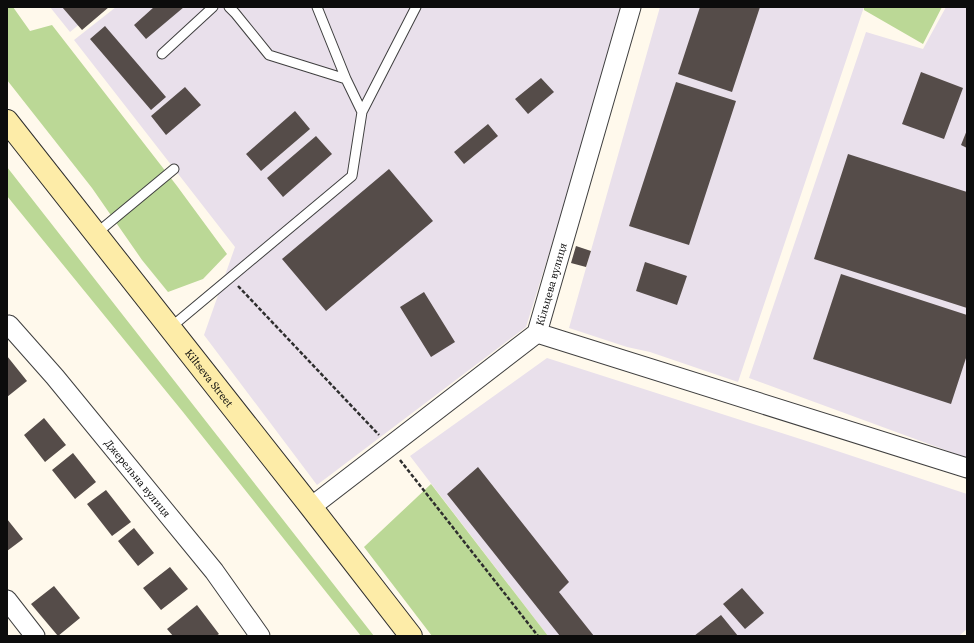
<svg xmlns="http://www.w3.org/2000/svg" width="974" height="643" viewBox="0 0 974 643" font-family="'Source Serif 4',serif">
<rect width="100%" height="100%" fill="#fff9ec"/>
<path fill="#e9e0eb" d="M50,7H100L70,32Z
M116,7H626L526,327L317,485L204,335L235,247L74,40Z
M660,7H864L738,382L650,352L627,347L569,328Z
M946,7H967V458L749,378L866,32L923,49Z
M547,358L816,444L967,494V629L959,636H548L410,456Z"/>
<path fill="#bbd896" d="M7,7H13L30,31L52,25L177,186L227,254L203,279L168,292L142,260L92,188L7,80Z
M864,7H942L923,44L864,10Z
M7,167L374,636H361L183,412L7,196Z
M431,484L548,636H432L364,547Z"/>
<path fill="#554c49" d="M62,7H109L82,30Z
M154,7H184L146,39L134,25Z
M700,7H760L732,92L678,74Z
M105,26L166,97L151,110L90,39Z
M921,72L963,88L944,139L902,124Z
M541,78L554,92L528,114L515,99Z
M676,82L736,101L689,245L629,226Z
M185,87L201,105L166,135L151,116Z
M295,111L310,129L261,171L246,154Z
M488,124L498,136L464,164L454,152Z
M967,130V148L961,145Z
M316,136L332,154L283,197L267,178Z
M848,154L967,192V308L814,259Z
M389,169L433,221L326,311L282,259Z
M576,246L591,251L586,267L571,263Z
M645,262L687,276L677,305L636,291Z
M841,274L967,315V355L951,404L813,359Z
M424,292L455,342L431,357L400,307Z
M7,356L27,381L7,397Z
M44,418L66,445L45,462L24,435Z
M73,453L96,482L75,499L52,470Z
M478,467L569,582L559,592L594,636H560L447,494Z
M106,490L131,522L112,536L87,504Z
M7,519L23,539L7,551Z
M134,528L154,553L138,566L118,541Z
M170,567L188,589L161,610L143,588Z
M54,586L80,618L58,636L31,604Z
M742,588L764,613L745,629L723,604Z
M197,605L219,634L216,636H173L167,629Z
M721,615L738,636H694Z"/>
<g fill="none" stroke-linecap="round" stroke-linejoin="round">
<g stroke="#3f3f3f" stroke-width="11">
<path id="lane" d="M317,7L346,79
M162,54L213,7
M362,112L416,7
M97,235L104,227L174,169
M170,328L352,176L362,112L346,79L269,55L235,13L229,7"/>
</g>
<g stroke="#3f3f3f" stroke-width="21">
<g id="street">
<path id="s1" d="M9,325L55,377L214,571L260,636"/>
<path d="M537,333L967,468"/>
<path id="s2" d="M311,507L537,333L631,7"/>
<path d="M7,600L35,636"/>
</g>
</g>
<g stroke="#2e2e2e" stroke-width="24">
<g id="secondary">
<path id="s3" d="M7,121L311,507L411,636"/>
</g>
</g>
<path stroke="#2e2e2e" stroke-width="2.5" stroke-dasharray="4 2" stroke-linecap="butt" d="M238,286L379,435
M400,460L538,636"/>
<use href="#lane" stroke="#fff" stroke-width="9"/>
<use href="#street" stroke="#fff" stroke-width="19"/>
<use href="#secondary" stroke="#fdeca8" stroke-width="22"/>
</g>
<g text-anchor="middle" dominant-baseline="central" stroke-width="4" stroke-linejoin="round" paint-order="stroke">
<g font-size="11" fill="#0c0c0c" stroke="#fff">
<text stroke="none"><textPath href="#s2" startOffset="336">Кільцева вулиця</textPath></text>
<text stroke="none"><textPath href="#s3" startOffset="327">Kiltseva Street</textPath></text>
<text stroke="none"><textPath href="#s1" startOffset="200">Джерельна вулиця</textPath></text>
</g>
</g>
<rect width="974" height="643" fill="none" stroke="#0c0c0c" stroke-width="16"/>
</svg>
